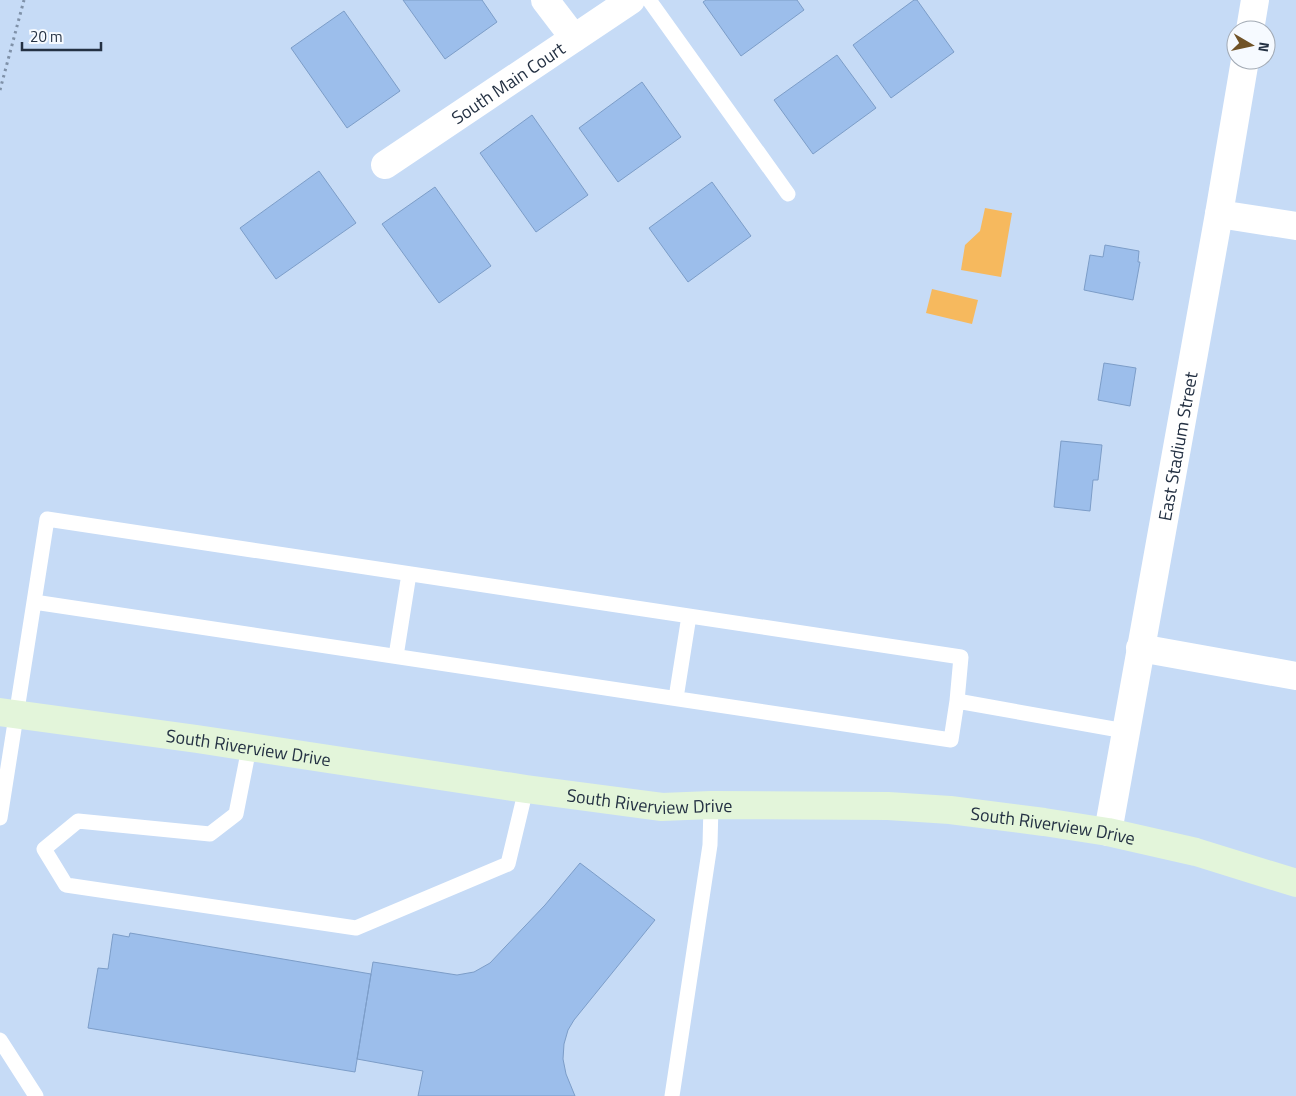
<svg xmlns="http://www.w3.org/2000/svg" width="1296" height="1096" viewBox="0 0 1296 1096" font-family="'Titillium Web',sans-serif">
<rect width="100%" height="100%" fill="#c6dbf6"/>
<path fill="#f6b95e" d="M985,208L1012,213L1001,277L961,270L965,245L980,231Z
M932,289L978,300L972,324L926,313Z"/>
<path fill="#9cbeeb" stroke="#7c9dc8" d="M403,0H482L497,22L445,59Z
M706,0H797L804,10L741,56L703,2Z
M914,0H917L954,52L891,98L853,45Z
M344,11L400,91L347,128L291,48Z
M837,55L876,108L813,154L774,100Z
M642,82L681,137L618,182L579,128Z
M532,115L588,195L536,232L480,153Z
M319,171L356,223L276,279L240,228Z
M712,182L751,236L688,282L649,228Z
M435,187L491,266L439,303L382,224Z
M1105,245L1139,251L1138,262H1140L1133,300L1084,290L1090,255L1103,257Z
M1104,363L1136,368L1130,406L1098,400Z
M1061,441L1102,445L1098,480H1093L1090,511L1054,507Z
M580,863L655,920L574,1020L568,1030L564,1044L563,1059L566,1074L575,1096H418L423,1071L357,1059L373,962L457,975L474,972L490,963L506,946L545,905Z
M130,933L371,974L355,1072L88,1028L98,968L108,969L113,934L129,937Z"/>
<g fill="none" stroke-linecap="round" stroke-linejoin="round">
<path stroke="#7f91a8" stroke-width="3" stroke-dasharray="2.5 4" stroke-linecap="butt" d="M0,90L24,0"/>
<path stroke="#fff" stroke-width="15" d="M649,0L788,194
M396,656L409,574
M676,698L689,616
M957,701L951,740L34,602L47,519L961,657L957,701L1125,731
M249,748L236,814L210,834L78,821L44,849L66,885L356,928L508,864L526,789
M0,818L34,602
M0,1040L36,1096
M672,1096L710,845L711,805"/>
<g stroke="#fff" stroke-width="28">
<path d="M545,0L574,38"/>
<path d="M1250,30L1255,0"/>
<path id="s1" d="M385,165L631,0"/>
<path d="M1219,214L1296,226"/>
<path d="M1140,648L1296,676"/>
<path id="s2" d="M1108,832L1219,214L1245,60"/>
</g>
<path stroke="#e3f5da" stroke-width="28" id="s3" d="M0,712L197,739L526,789L662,807L711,805L888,806L950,810L1044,822L1108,832L1196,852L1296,883"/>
</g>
<g text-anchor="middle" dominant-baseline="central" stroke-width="4.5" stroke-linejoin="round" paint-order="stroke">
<g font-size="18" fill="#243143" stroke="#f6faff">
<text stroke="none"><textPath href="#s1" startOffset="148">South Main Court</textPath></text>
<text stroke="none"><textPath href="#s2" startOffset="392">East Stadium Street</textPath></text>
<text stroke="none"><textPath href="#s3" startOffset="251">South Riverview Drive</textPath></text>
<text stroke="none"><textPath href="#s3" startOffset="656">South Riverview Drive</textPath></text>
<text stroke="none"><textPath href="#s3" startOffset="1061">South Riverview Drive</textPath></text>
</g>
</g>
<g transform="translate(1251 45) rotate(99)"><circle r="24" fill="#f6faff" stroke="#a2aab4"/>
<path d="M0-4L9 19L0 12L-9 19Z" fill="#715327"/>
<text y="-8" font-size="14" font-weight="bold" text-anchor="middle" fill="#243143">N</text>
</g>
<path d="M22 42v8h79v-8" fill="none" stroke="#243143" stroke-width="2.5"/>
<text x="30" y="42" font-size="15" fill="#243143" stroke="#f6faff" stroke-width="4" paint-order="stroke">20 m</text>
</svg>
